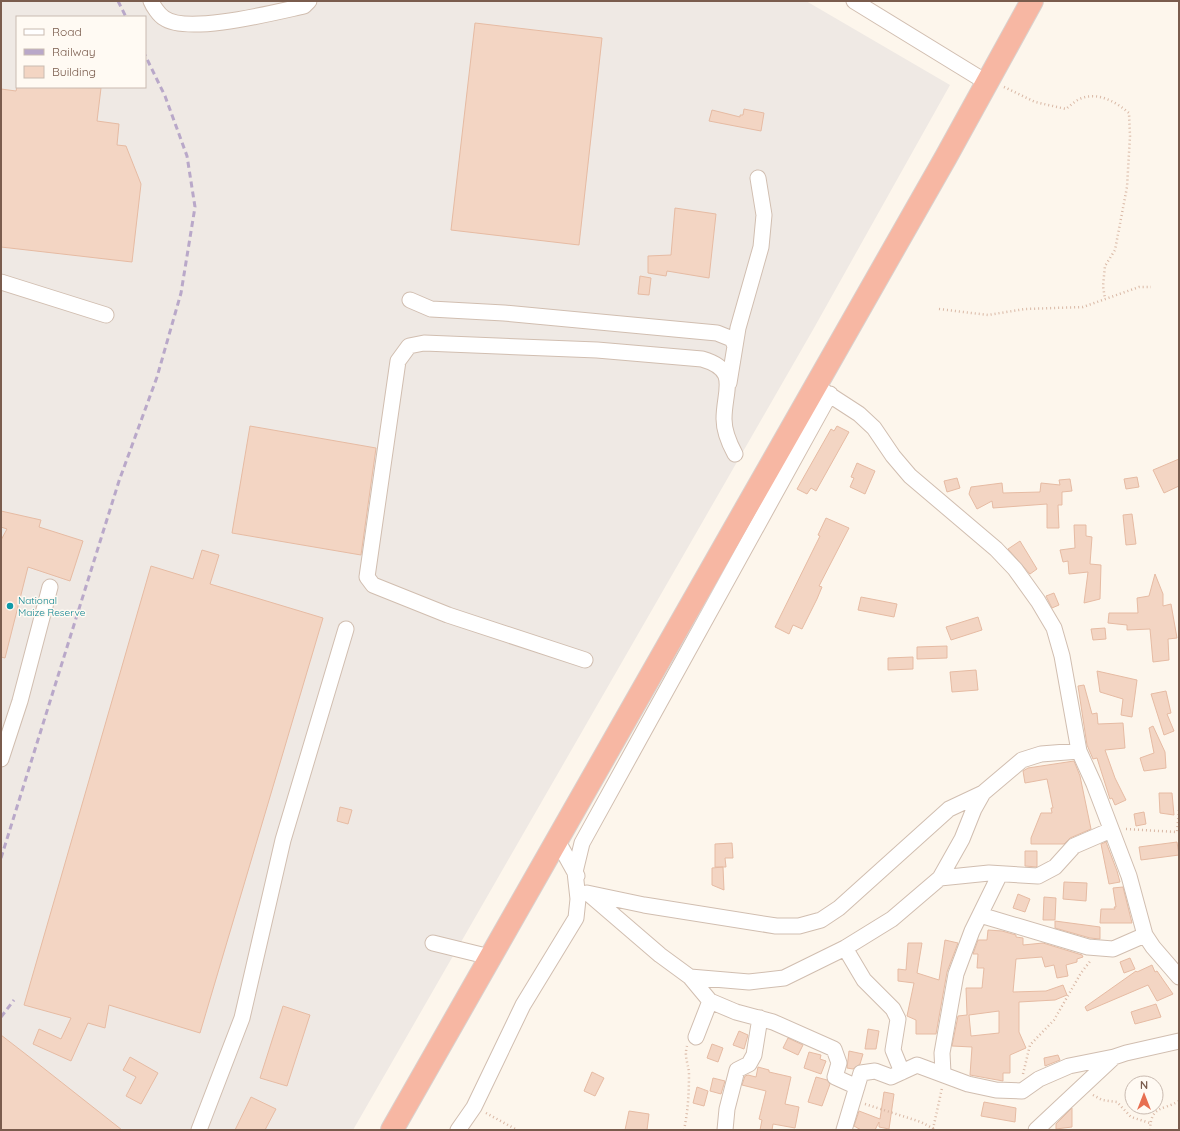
<svg xmlns="http://www.w3.org/2000/svg" width="1180" height="1131" viewBox="0 0 1180 1131" font-family="Quicksand,sans-serif">
<rect width="100%" height="100%" fill="#fdf6ec"/>
<path fill="#efe9e4" fill-rule="evenodd" d="M1,1H806L950,85L814,328L353,1130H1ZM17,17H145V87H17Z"/>
<path fill="#f3d5c3" stroke="#e6bba3" fill-rule="evenodd" d="M475,23L602,38L579,245L451,230Z
M17,87L101,88L97,121L119,124L117,145L126,146L141,184L132,262L1,247V89L16,91Z
M744,109L764,113L761,131L709,121L712,110L740,117V115H743Z
M675,208L716,214L709,278L667,271L666,276L648,273V256L671,255Z
M640,276L651,278L649,295L638,294Z
M250,426L376,448L361,555L232,533Z
M837,426L849,432L816,491L811,488L807,494L797,489L831,429L834,431Z
M1179,459V486L1164,493L1153,470Z
M857,463L875,471L865,494L850,487L854,478L851,477Z
M1137,477L1139,487L1126,489L1124,479Z
M957,478L960,488L947,492L944,481Z
M1070,479L1072,491L1062,492V505H1058L1059,528H1047V504L993,508L992,501L977,509L969,494L971,487L1002,483L1003,493L1040,492L1041,483L1060,485L1059,480Z
M1,511L41,520L39,527L83,541L70,581L28,567L5,658L1,657V540L7,529L1,527Z
M1132,514L1136,544L1126,545L1123,515Z
M826,518L849,528L819,586L822,587L817,599L802,629L793,625L789,634L775,627L820,536L818,535Z
M1074,525H1086V536L1092,537L1090,564L1101,565L1100,599L1084,603L1088,572L1069,574L1068,561L1063,562L1060,550L1075,548Z
M1020,541L1037,569L1030,574L1008,549Z
M202,550L219,555L210,584L323,618L200,1033L109,1005L105,1028L88,1023L71,1061L33,1044L39,1029L61,1039L71,1018L24,1005L151,566L193,579Z
M1155,574L1163,594V606L1171,604L1177,638L1168,639L1169,660L1153,662L1150,629L1127,630V625L1108,623L1109,613H1138L1137,598L1149,596Z
M1054,593L1059,605L1052,608L1046,596Z
M861,597L897,604L894,617L858,610Z
M978,617L982,630L951,640L946,627Z
M1105,628L1106,639L1093,640L1091,629Z
M947,646V658L917,659V647Z
M913,657V669L888,670V658Z
M976,670L978,690L952,692L950,672Z
M1097,671L1137,680L1132,717L1121,715L1123,699L1100,692Z
M1084,685L1092,714L1097,713L1098,724L1123,723L1125,748L1105,750L1115,778L1126,800L1115,805L1112,798L1110,799L1097,758L1093,759L1087,745L1078,686Z
M1166,691L1171,713L1167,714L1174,731L1164,735L1151,694Z
M1153,726L1165,752L1166,768L1144,771L1140,758L1154,753L1149,728Z
M1074,761L1080,776L1091,829L1070,838L1064,844H1031V838L1041,813H1052L1051,808H1053L1047,779L1025,783L1023,771L1028,768Z
M1159,793H1172L1174,815L1160,813Z
M340,807L352,810L348,824L337,821Z
M1144,812L1146,824L1136,826L1134,814Z
M1106,842L1117,871L1120,882L1109,884L1101,844Z
M1177,842L1179,855L1141,860L1139,847Z
M732,843L733,858H725L726,867H715V844Z
M1025,851H1037V867L1025,866Z
M723,867L724,890L712,885V868Z
M1064,882L1087,883L1086,901L1063,899Z
M1123,887L1132,923H1100L1101,909H1115L1114,907H1116L1113,888Z
M1018,894L1030,899L1025,912L1013,908Z
M1044,897L1056,898L1055,920H1043Z
M1055,921L1100,927V939L1090,938L1055,928Z
M988,930L1002,931L1016,935V937L1023,938V945L1043,943L1082,955L1083,957L1077,959V962L1066,965L1068,976L1057,978L1054,965L1045,967L1042,957L1016,959L1013,992L1046,991L1063,985L1067,995L1055,1000L1019,1002V1032L1026,1048L1010,1055V1073H1003V1081L970,1075L972,1047L952,1046L958,1016L967,1015L966,988H982L984,968H977L978,954H973L978,940H987ZM999,1011V1033L971,1036L969,1015Z
M945,940L958,943L947,972L936,1034H916V1020L907,1016L914,983L898,981V969L906,970L908,943H922L917,973L939,980Z
M1130,958L1135,969L1124,973L1120,962Z
M1152,965L1155,972L1157,971L1173,994L1157,1001L1148,985L1087,1011L1085,1007L1136,971L1137,972Z
M1156,1004L1161,1017L1135,1024L1131,1012Z
M283,1006L310,1015L287,1086L260,1078Z
M868,1029L879,1031L876,1049H865Z
M739,1031L748,1035L744,1049L733,1045Z
M1,1035L32,1059L122,1130H1Z
M788,1038L803,1045L798,1055L783,1048Z
M712,1044L723,1048L718,1062L707,1058Z
M849,1051L863,1054L860,1064L853,1069L847,1068Z
M809,1052L821,1055L820,1059L826,1061L821,1074L804,1068Z
M1058,1055L1060,1060L1045,1066L1044,1058Z
M130,1057L158,1073L141,1104L126,1096L136,1077L123,1070Z
M758,1067L769,1070V1072L791,1077L785,1104L799,1107L795,1128L773,1124L772,1130H760L762,1120L759,1119L766,1091L742,1085L745,1076L748,1075L756,1077Z
M592,1072L604,1078L595,1096L584,1091Z
M816,1077L827,1080L830,1084L822,1106L808,1102Z
M713,1078L725,1081L721,1094L710,1091Z
M697,1087L708,1091L704,1106L693,1103Z
M884,1092L894,1094L889,1129L879,1127V1122L875,1130H861L854,1126L859,1111L880,1119Z
M251,1097L276,1109L265,1130H235Z
M984,1102L1016,1108L1015,1122L981,1116Z
M1072,1108V1127L1056,1129V1124Z
M629,1111L649,1114L647,1130H625Z"/>
<g fill="none" stroke-linecap="round" stroke-linejoin="round">
<g stroke="#d1beb0" stroke-width="17">
<path id="minor" d="M151,1C153,6 159,15 164,18C187,35 276,12 304,6L309,1
M854,1L986,82
M1,282L106,315
M410,300L431,309L504,313L717,333L732,339L735,346
M729,383L738,328L761,247L764,215L758,178
M822,390L859,414L874,428L893,456L910,476L996,549L1015,569L1038,601L1054,628L1062,656L1079,751L1094,784L1129,876L1145,935L1153,947L1179,977
M585,660L448,615L373,585L367,577L398,361L409,346L424,343L597,350L702,359C740,370 724,390 724,419C724,432 729,443 735,454
M1,759L20,701L50,587
M557,840L577,876
M940,878L989,873L1038,876L1055,867L1074,846L1111,830
M587,893L644,905L776,926H799L821,920L839,908L949,809L983,793
M589,894L660,955L690,977L710,1001L736,1012L773,1022L834,1049L839,1063L835,1077L857,1087
M980,915L1088,947L1113,949L1145,935
M433,943L490,957
M845,948L864,980L893,1009L898,1019L893,1050L902,1072
M690,977L749,982L784,978L845,948L892,919L940,878L962,839L974,809L983,793L1022,760L1041,754L1079,751
M696,1037L710,1001
M943,1073L942,1053L956,974L972,931L1000,874
M199,1130L242,1018L283,840L346,629
M458,1130L474,1107L523,1005L576,918L578,899L575,872L582,843L830,394
M725,1130L727,1109L737,1070L749,1064L754,1055L760,1018
M844,1130L861,1073L875,1071L891,1077L917,1065L968,1084L996,1090L1022,1091L1039,1079L1069,1066L1114,1057
M1036,1130L1114,1057L1126,1053L1179,1041"/>
</g>
<g stroke="#dad1cd" stroke-width="24">
<path id="highway" d="M392,1130L946,157L1032,1"/>
</g>
<path stroke="#d9b8a5" stroke-width="2.5" stroke-dasharray="1 3" stroke-linecap="butt" d="M1004,87L1035,102L1066,109C1071,105 1076,100 1082,98C1099,92 1116,102 1129,113L1130,136L1127,187L1115,250L1105,266L1103,286L1105,299
M939,309L988,315L1025,309L1083,307L1139,287H1151
M1126,829L1177,832L1179,810
M1023,1074L1030,1045L1054,1020L1081,973L1091,960
M1093,1095L1102,1100L1117,1102L1131,1117L1150,1123
M865,1104L921,1122L936,1130
M486,1113L517,1130
M933,1129L942,1088
M684,1130C688,1111 689,1093 689,1073C688,1062 684,1057 687,1046
M1150,1130C1151,1105 1162,1111 1179,1101"/>
<use href="#minor" stroke="#fff" stroke-width="15"/>
<use href="#highway" stroke="#f7b7a3" stroke-width="22"/>
<path stroke="#b9a8c9" stroke-width="3" stroke-dasharray="6 4" stroke-linecap="butt" d="M118,1L126,17
M1,858L119,481L157,377L181,293L195,207L187,156L165,96L145,55
M1,1017L14,1000"/>
</g>
<circle fill="#0f9aa8" stroke="#fffaf3" stroke-width="1.5" cx="10" cy="606" r="4"/>
<g text-anchor="middle" dominant-baseline="central" stroke-width="3" stroke-linejoin="round" paint-order="stroke">
<g font-size="10" fill="#0d838f" stroke="#fffaf3" text-anchor="start">
<text x="18" y="600">National<tspan x="18" dy="12">Maize Reserve</tspan></text>
</g>
</g>
<rect width="1180" height="1131" fill="none" stroke="#7a5c4d" stroke-width="4"/>
<rect x="16" y="16" width="130" height="72" fill="#fffaf3" stroke="#cabbb1"/>
<rect x="24" y="29" width="20" height="6" fill="#ffffff" stroke="#cabbb1"/>
<text x="52" y="36" font-size="12" fill="#7a5c4d">Road</text>
<rect x="24" y="49" width="20" height="6" fill="#b9a8c9" stroke="#cabbb1"/>
<text x="52" y="56" font-size="12" fill="#7a5c4d">Railway</text>
<rect x="24" y="66" width="20" height="12" fill="#f3d5c3" stroke="#cabbb1"/>
<text x="52" y="76" font-size="12" fill="#7a5c4d">Building</text>
<g transform="translate(1144 1095)"><circle r="19" fill="#fffaf3" stroke="#cabbb1"/>
<path d="M0-3L7 15L0 10L-7 15Z" fill="#e76f51"/>
<text y="-6" font-size="11" font-weight="bold" text-anchor="middle" fill="#7a5c4d">N</text>
</g>
</svg>
